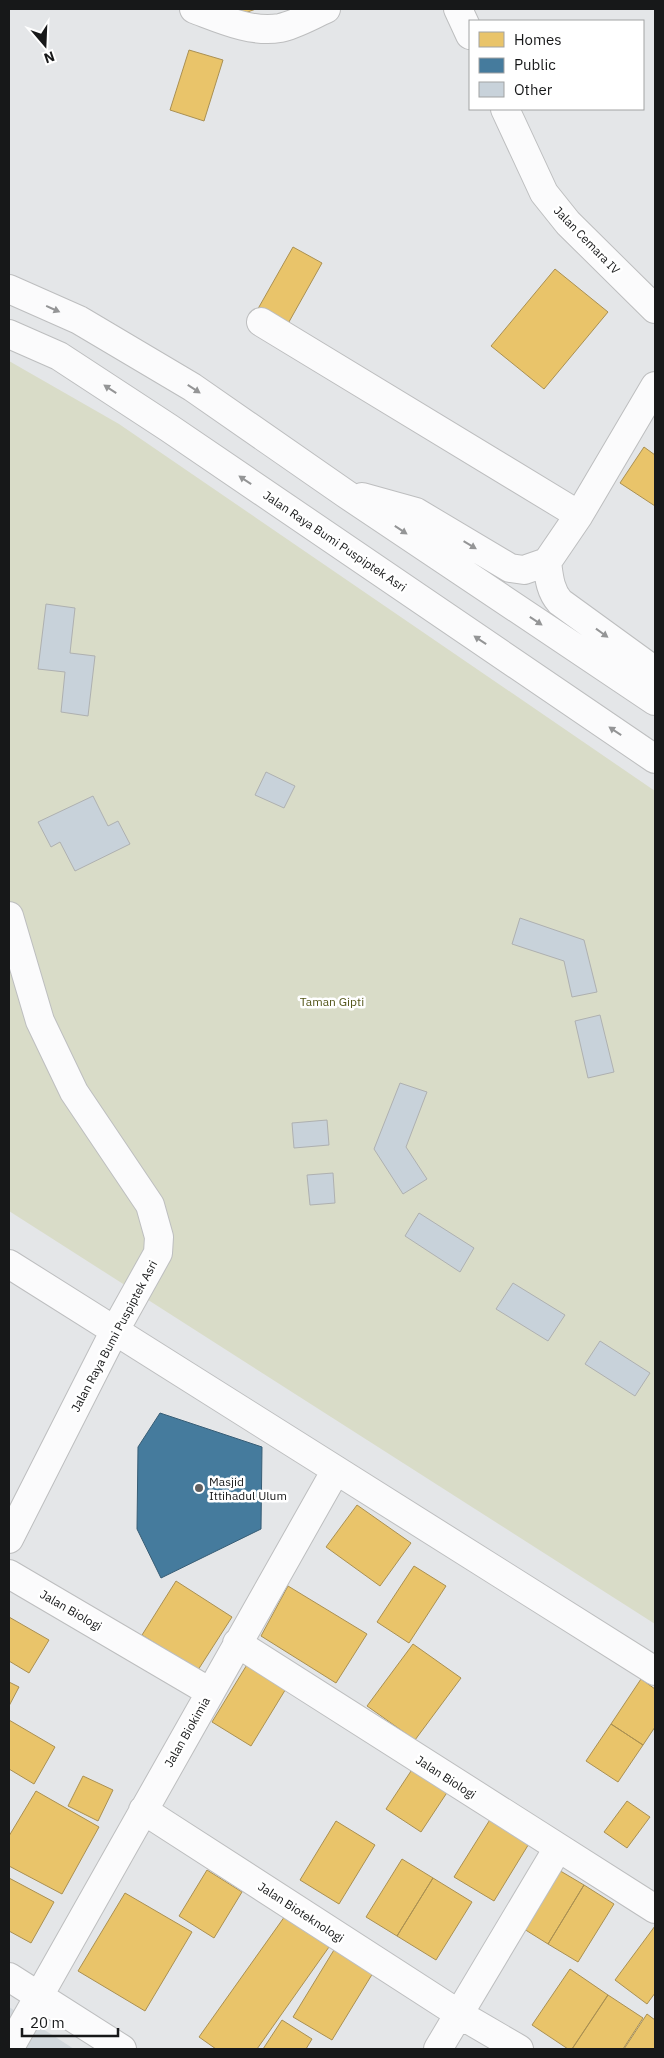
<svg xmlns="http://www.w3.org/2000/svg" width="664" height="2058" viewBox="0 0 664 2058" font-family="'IBM Plex Sans',sans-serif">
<rect width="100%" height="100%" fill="#e4e6e8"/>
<path fill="#d2d8dd" d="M9,2007L74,2049H9Z"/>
<path fill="#d9dcc8" d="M9,361L119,424L655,791V1624L9,1211Z"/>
<path fill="#e9c46a" stroke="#aa9052" d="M237,9H256L239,15Z
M189,50L223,60L204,121L170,110Z
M293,247L322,263L285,329L255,314Z
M555,269L608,312L544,389L491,346Z
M644,447L655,455V506L620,483Z
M357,1505L411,1543L380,1586L326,1547Z
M414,1566L446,1586L409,1643L377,1622Z
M176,1581L232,1617L198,1670L142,1635Z
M288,1586L367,1634L336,1683L261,1636Z
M9,1617L49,1640L29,1673L9,1661Z
M413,1644L461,1678L415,1740L367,1706Z
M248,1663L287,1687L251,1746L212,1722Z
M641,1679L655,1689V1727L643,1745L611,1724Z
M9,1682L19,1687L9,1706Z
M9,1720L55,1747L34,1784L9,1769Z
M611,1724L643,1745L618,1782L586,1761Z
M415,1765L450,1788L421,1832L386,1809Z
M83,1776L113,1790L98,1821L68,1806Z
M36,1791L99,1827L62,1894L9,1866V1836Z
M627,1801L650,1817L627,1848L604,1832Z
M491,1818L530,1842L494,1901L454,1877Z
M336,1821L375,1845L339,1904L300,1880Z
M402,1859L433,1878L397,1936L366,1917Z
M552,1866L584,1885L548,1944L516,1924Z
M207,1870L242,1892L214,1938L179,1916Z
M9,1878L54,1902L31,1943L9,1931Z
M433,1878L472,1902L436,1960L397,1936Z
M584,1885L614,1904L578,1962L548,1944Z
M125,1893L192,1932L145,2011L78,1971Z
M285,1916L329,1947L257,2049H216L199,2037Z
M655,1926V1993L647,2004L615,1980Z
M337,1945L376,1968L332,2040L293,2017Z
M570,1969L608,1995L572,2049H568L532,2025Z
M608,1995L643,2018L623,2049H572Z
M647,2014L655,2020V2049H624Z
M282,2020L312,2039L306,2049H263Z"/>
<path fill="#457b9d" stroke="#375d75" d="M160,1413L262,1447L261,1529L161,1578L137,1529L138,1447Z"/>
<path fill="#c8d2da" stroke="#aeb0b0" d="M46,604L75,608L70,653L95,656L88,716L61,712L65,672L38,669Z
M266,772L295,786L284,808L255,795Z
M93,796L108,826L118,821L130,844L75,871L60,842L51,847L38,822Z
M520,918L584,940L597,992L572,997L564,961L512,944Z
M600,1015L614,1072L588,1078L575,1021Z
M400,1083L427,1092L406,1147L427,1179L403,1194L374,1149Z
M327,1120L329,1145L294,1148L292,1123Z
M333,1173L335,1203L310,1205L307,1175Z
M419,1213L474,1248L460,1272L405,1236Z
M513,1283L565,1315L548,1341L496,1309Z
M600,1341L650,1373L635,1396L585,1364Z"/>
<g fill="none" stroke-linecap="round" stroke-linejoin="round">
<g stroke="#bdbebf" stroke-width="30">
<path id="minor" d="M194,9C221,19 251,33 280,28C295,25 312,15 326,9
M458,9L470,35
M505,109L544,193L568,223L655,309
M9,289L79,320L192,387L346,494L655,701
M261,322L579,515
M9,334L59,356L169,428L655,759
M362,497L416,512L510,568L524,570L547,562C549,577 550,591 560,602L655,671
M547,562L579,515L655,386
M9,916L40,1021L74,1092L150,1205L159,1237L158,1253L114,1332L9,1539
M9,1264L655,1671
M9,1574L210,1692
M237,1643L655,1909
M143,1810L459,2014L519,2049
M9,1977L122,2049
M9,2049L336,1470
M438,2049L558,1848"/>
</g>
<use href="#minor" stroke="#fbfbfc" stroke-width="28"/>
</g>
<defs><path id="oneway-solid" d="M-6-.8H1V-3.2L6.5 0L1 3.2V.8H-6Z" transform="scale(1.25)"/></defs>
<g fill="#949596">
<use href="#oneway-solid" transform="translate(53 309) rotate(24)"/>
<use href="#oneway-solid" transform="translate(110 389) rotate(-147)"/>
<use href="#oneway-solid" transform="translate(194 389) rotate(33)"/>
<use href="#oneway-solid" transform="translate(245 480) rotate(-146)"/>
<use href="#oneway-solid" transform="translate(401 530) rotate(34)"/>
<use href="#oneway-solid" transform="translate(470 545) rotate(31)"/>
<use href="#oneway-solid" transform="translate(536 621) rotate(34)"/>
<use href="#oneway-solid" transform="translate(602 633) rotate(36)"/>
<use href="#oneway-solid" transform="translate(480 640) rotate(-146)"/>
<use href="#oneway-solid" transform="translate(615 731) rotate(-146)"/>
</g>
<circle fill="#5f6061" stroke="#fff" stroke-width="2" cx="199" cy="1488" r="5"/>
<g text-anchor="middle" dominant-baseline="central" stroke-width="5" stroke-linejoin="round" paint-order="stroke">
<g font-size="12" fill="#171819" stroke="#fff">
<text transform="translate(587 240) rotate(46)">Jalan Cemara IV</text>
<text transform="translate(335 541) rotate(34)">Jalan Raya Bumi Puspiptek Asri</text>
<text transform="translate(114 1336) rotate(-62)">Jalan Raya Bumi Puspiptek Asri</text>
<text transform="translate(71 1610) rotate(30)">Jalan Biologi</text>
<text transform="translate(187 1732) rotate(-60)">Jalan Biokimia</text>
<text transform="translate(446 1777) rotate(33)">Jalan Biologi</text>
<text transform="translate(301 1912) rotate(33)">Jalan Bioteknologi</text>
</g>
<g font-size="12" fill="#535519" stroke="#fff">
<text x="332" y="1001">Taman Gipti</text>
</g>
<g font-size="12" fill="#171819" stroke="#fff" text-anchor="start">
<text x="209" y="1481">Masjid<tspan x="209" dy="14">Ittihadul Ulum</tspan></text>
</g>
</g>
<rect width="664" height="2058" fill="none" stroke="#171819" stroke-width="20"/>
<rect x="469" y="20" width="175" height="90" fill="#ffffff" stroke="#a2a3a3"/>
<rect x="479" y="32" width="25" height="15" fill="#e9c46a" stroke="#a2a3a3"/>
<text x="514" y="45" font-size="15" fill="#171819">Homes</text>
<rect x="479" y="58" width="25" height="15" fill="#457b9d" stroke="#a2a3a3"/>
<text x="514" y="70" font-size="15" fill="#171819">Public</text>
<rect x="479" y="82" width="25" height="15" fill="#c8d2da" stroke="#a2a3a3"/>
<text x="514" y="95" font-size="15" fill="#171819">Other</text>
<g transform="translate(45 45) rotate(161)" stroke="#ffffff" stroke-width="4" paint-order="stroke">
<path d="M0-4L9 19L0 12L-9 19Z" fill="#171819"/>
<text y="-8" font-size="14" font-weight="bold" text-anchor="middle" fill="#171819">N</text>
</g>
<path d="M22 2028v8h96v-8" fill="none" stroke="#171819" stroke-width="2.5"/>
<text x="30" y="2028" font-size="15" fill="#171819" stroke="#ffffff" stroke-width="4" paint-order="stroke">20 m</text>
</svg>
